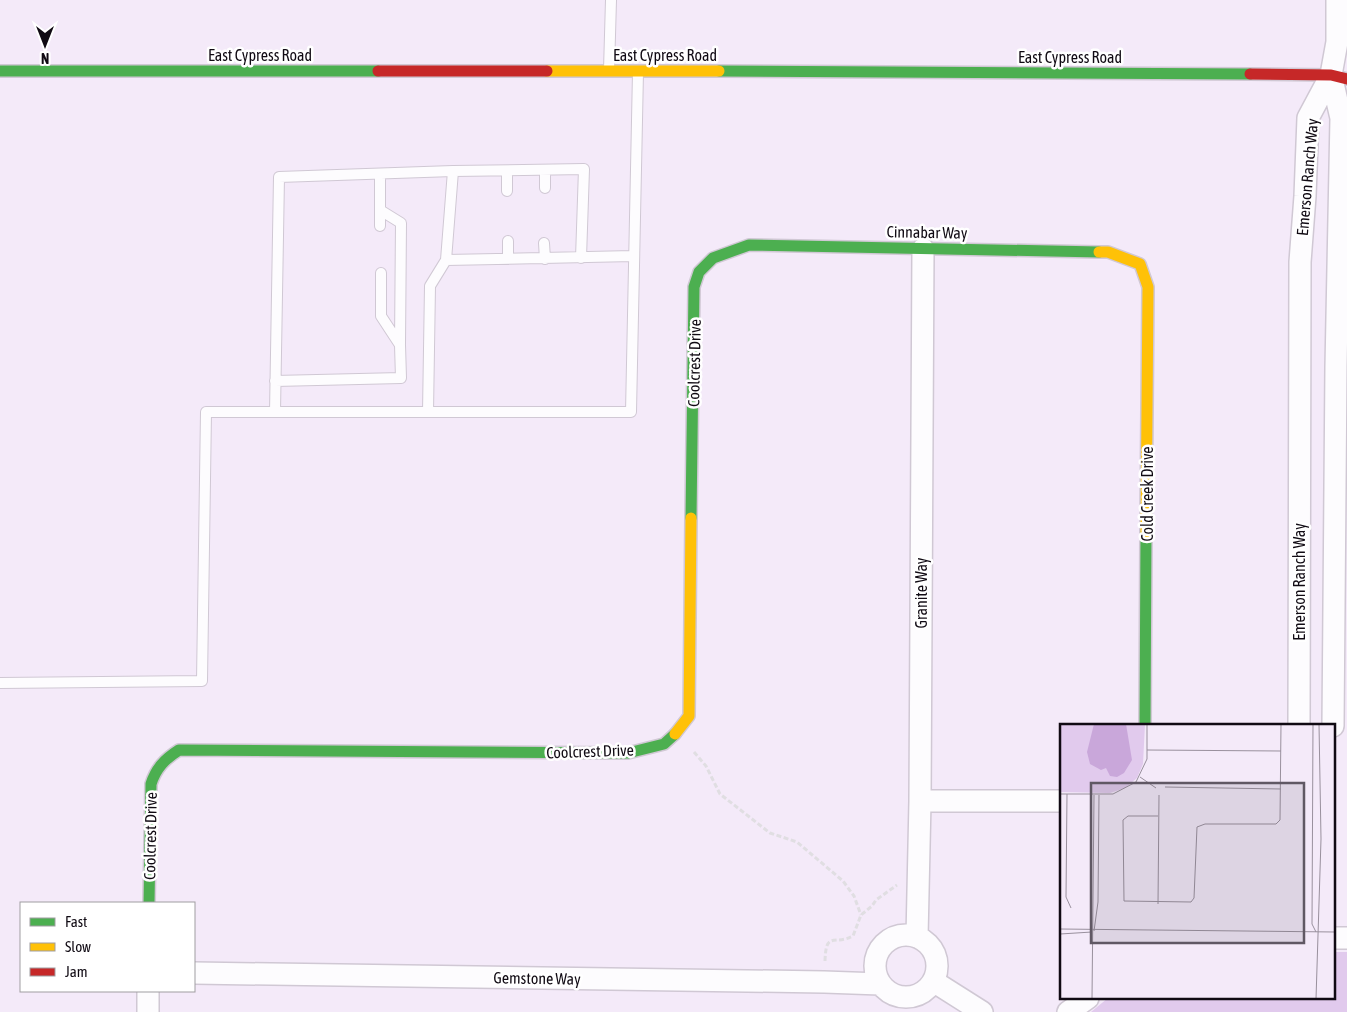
<svg xmlns="http://www.w3.org/2000/svg" width="1347" height="1012" viewBox="0 0 1347 1012" font-family="'Asap Condensed',sans-serif">
<rect width="100%" height="100%" fill="#f4eaf9"/>
<path fill="#e1caed" d="M1333,952H1347V1012H1091L1108,998H1333Z"/>
<g fill="none" stroke-linecap="round" stroke-linejoin="round">
<g stroke="#d0c8d4" stroke-width="12">
<path id="lane" d="M609,70L611,0
M545,170V188
M507,171V191
M380,174V226
M380,210L401,223L400,344
M508,241V259
M544,243L545,259
M446,260L453,171L584,169L581,258
M275,381L401,378L400,345L381,316V273
M275,412L279,177L453,171
M428,412L430,286L446,260L633,256
M0,683L202,681L206,412H631L638,72"/>
</g>
<g stroke="#d0c8d4" stroke-width="24">
<path id="street" d="M1331,75L1341,118L1336,367L1333,726
M1299,726L1300,262L1305,196L1308,118L1331,75L1337,42V0
M920,801H1061
M875 966a31 31 0 1 1 62 0a31 31 0 1 1-62 0Z
M917,937L920,801L923,249
M1333,938H1347
M194,973L824,982L880,984
M933,981L982,1012
M148,991V1012
M1068,1012L1088,998"/>
</g>
<g stroke="#d0c8d4" stroke-width="14">
<path id="fast" d="M0,71H378
M719,71L1250,74
M691,518L694,287L699,272L713,258L749,245L1099,252
M1145,726L1146,533
M149,903L151,784C156,768 165,759 179,750L628,753L664,744L675,734"/>
</g>
<g stroke="#d0c8d4" stroke-width="14">
<path id="slow" d="M547,71H719
M1099,252H1108L1140,264L1148,287L1146,533
M675,734L689,716L691,518"/>
</g>
<g stroke="#d0c8d4" stroke-width="14">
<path id="jam" d="M378,71H547
M1250,74L1331,75L1347,79"/>
</g>
<path stroke="#e0dee2" stroke-width="3" stroke-dasharray="5 2.5" stroke-linecap="butt" d="M694,752L706,766L720,794L770,833L797,842L843,881L854,896L861,915
M825,961C826,930 834,946 853,936L861,915L872,906L876,900L897,885"/>
<use href="#lane" stroke="#fdfcfe" stroke-width="10"/>
<use href="#street" stroke="#fdfcfe" stroke-width="21"/>
<use href="#fast" stroke="#4caf50" stroke-width="11"/>
<use href="#slow" stroke="#ffc107" stroke-width="11"/>
<use href="#jam" stroke="#c62828" stroke-width="11"/>
</g>
<g text-anchor="middle" dominant-baseline="central" stroke-width="5" stroke-linejoin="round" paint-order="stroke">
<g font-size="16" fill="#100a13" stroke="#fff">
<text x="260" y="55">East Cypress Road</text>
<text x="665" y="55">East Cypress Road</text>
<text x="1070" y="57">East Cypress Road</text>
<text transform="translate(1307 177) rotate(-85)">Emerson Ranch Way</text>
<text transform="translate(927 232) rotate(1)">Cinnabar Way</text>
<text transform="translate(694 363) rotate(-89)">Coolcrest Drive</text>
<text transform="translate(1147 494) rotate(-90)">Cold Creek Drive</text>
<text transform="translate(1299 582) rotate(-90)">Emerson Ranch Way</text>
<text transform="translate(921 593) rotate(-90)">Granite Way</text>
<text transform="translate(590 751) rotate(-2)">Coolcrest Drive</text>
<text transform="translate(150 836) rotate(-89)">Coolcrest Drive</text>
<text transform="translate(537 978) rotate(1)">Gemstone Way</text>
</g>
</g>
<g transform="translate(1060 724)">
<rect width="275" height="275" fill="#f4eaf9"/>
<path d="M0,0H85L83,40L77,54L65,64L50,69L0,68Z" fill="#e1caed"/>
<path d="M34,0H66L72,36L64,49L57,53L50,52L46,44L41,46L30,40L27,28Z" fill="#c9a7da"/>
<path fill="none" stroke="#99909d" stroke-width="1" d="M253,0L252,200L256,208M87,26L221,27M80,53L96,64M105,63L221,65M0,70H53L76,58L87,35V0M7,70L6,173L11,184M98,92H68L63,96L64,177L131,178L134,174L137,103L145,100H216L220,96L221,0M98,180L99,71M0,205L275,208M34,207L38,178L39,71M0,210L32,208M32,275L34,71M256,275L261,115L259,0"/>
<path fill="#605864" fill-opacity="0.15" stroke="#605864" stroke-width="2.5" d="M31,59H244V219H31Z"/>
<rect width="275" height="275" fill="none" stroke="#100a13" stroke-width="2.5"/>
</g>
<rect x="20" y="902" width="175" height="90" fill="#ffffff" stroke="#9f9da1"/>
<rect x="30" y="918" width="25" height="8" fill="#4caf50" stroke="#9f9da1"/>
<text x="65" y="927" font-size="15" fill="#100a13">Fast</text>
<rect x="30" y="943" width="25" height="8" fill="#ffc107" stroke="#9f9da1"/>
<text x="65" y="952" font-size="15" fill="#100a13">Slow</text>
<rect x="30" y="968" width="25" height="8" fill="#c62828" stroke="#9f9da1"/>
<text x="65" y="977" font-size="15" fill="#100a13">Jam</text>
<g transform="translate(45 45) rotate(180)" stroke="#ffffff" stroke-width="4" paint-order="stroke">
<path d="M0-4L9 19L0 12L-9 19Z" fill="#100a13"/>
<text y="-8" font-size="14" font-weight="bold" text-anchor="middle" fill="#100a13">N</text>
</g>
</svg>
